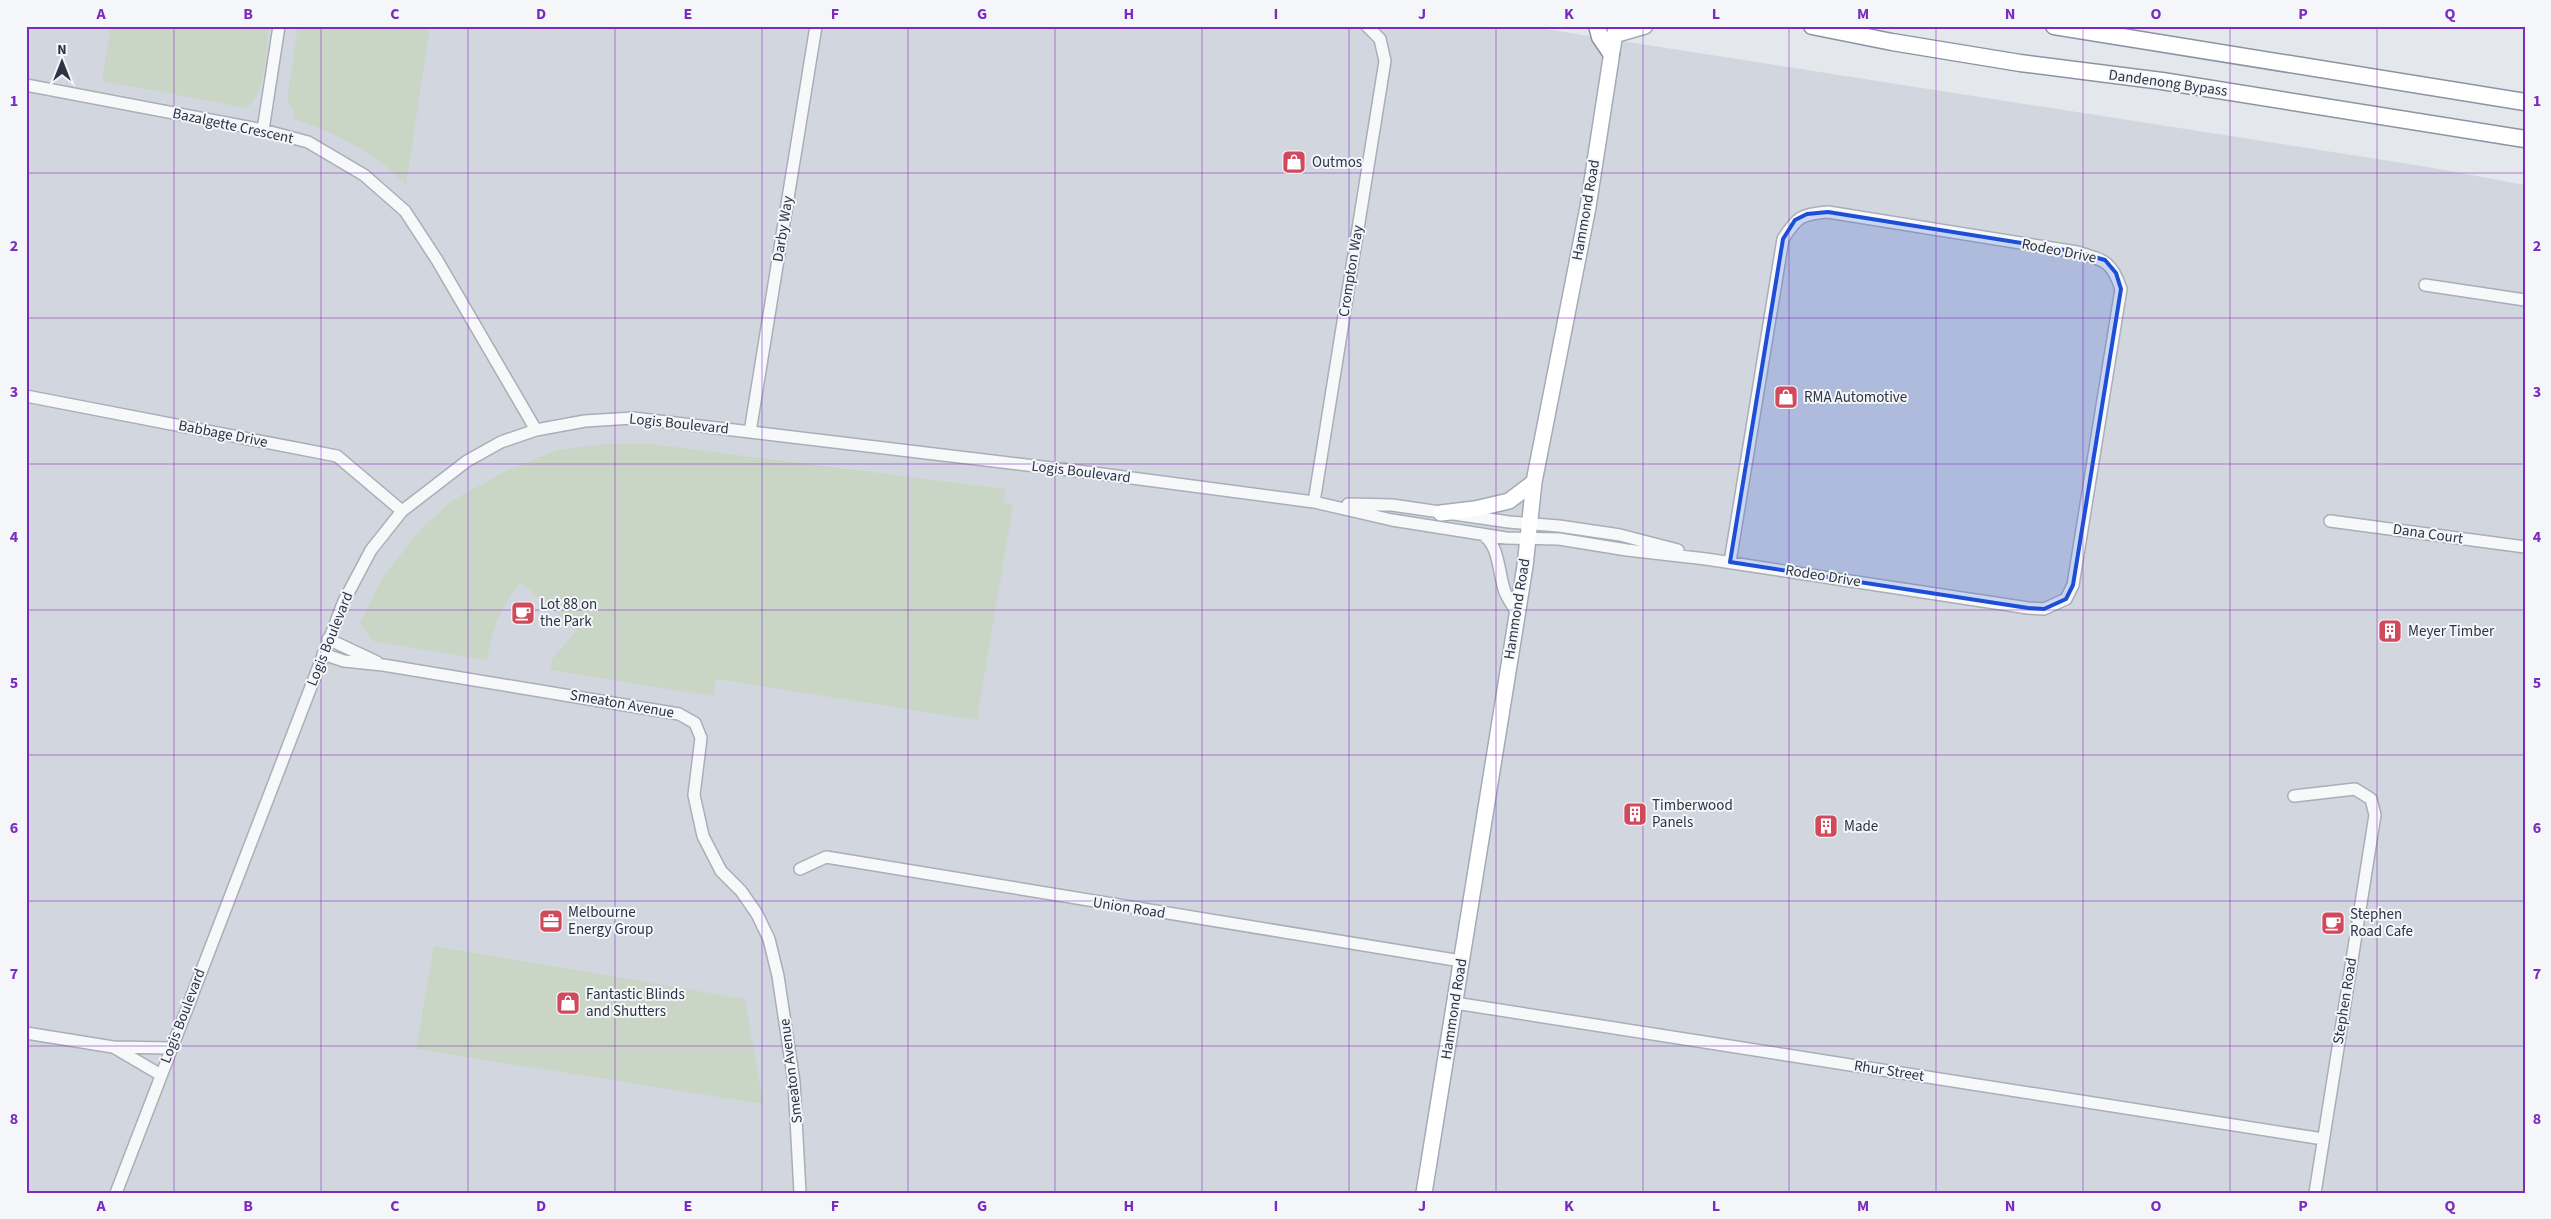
<svg xmlns="http://www.w3.org/2000/svg" width="2551" height="1219" viewBox="0 0 2551 1219" font-family="'Source Sans 3',sans-serif">
<rect width="100%" height="100%" fill="#e4e7ec"/>
<path fill="#d2d6de" d="M26,26H1526L2422,166L2525,185V1193H26Z"/>
<path fill="#c9d6c5" d="M111,26H269C265,52 267,89 247,108L102,81Z
M298,26H430L406,185C374,152 335,132 292,118L294,111L287,100Z
M606,444H650L1005,489L1004,502L1013,505L977,720L716,679L713,696L550,670L552,659L577,630L521,583C500,605 492,630 487,660L373,641L360,622L383,577L421,529L453,500L504,472L557,450Z
M1558,531L1620,541L1629,544L1558,533Z
M434,946L745,999L763,1104L416,1049Z"/>
<g fill="none" stroke-linecap="round" stroke-linejoin="round">
<g stroke="#a9aeb7" stroke-width="14">
<path id="minor" d="M26,85L263,130L308,142L364,175L405,211L437,260L536,430
M263,130L279,26
M2425,285L2525,300
M26,396L337,456L402,511
M750,432L816,26
M1314,502L1385,61L1380,39L1367,26
M1348,504L1392,505L1509,522L1559,526L1620,535L1678,550
M2330,521L2525,547
M1482,534C1500,545 1498,573 1505,592C1508,599 1513,606 1517,613
M328,639L377,662
M323,654L344,661L383,665L679,714L695,723L701,738L694,795L703,836L721,871L741,891L757,914L769,939L778,976L794,1082L800,1193
M2294,796L2355,789L2371,799L2375,815L2315,1193
M800,869L826,857L1461,961
M1455,1003L2323,1139
M26,1033L113,1047L171,1048
M115,1048L161,1075
M116,1193L344,601L371,550L402,511L467,461L501,442L536,430L585,421L633,418L1094,473L1314,502L1392,520L1506,538L1559,539L1627,550L1706,559L2028,608L2044,609L2066,599L2073,585L2121,289C2112,261 2104,260 2077,252L1828,212C1801,214 1797,217 1783,239L1730,562"/>
</g>
<g stroke="#a3abb8" stroke-width="18">
<path id="major" d="M1614,35L1645,26
M1441,513L1475,509L1509,501L1534,482
M1424,1193L1525,566L1534,482L1588,207L1616,26"/>
</g>
<g stroke="#8b94a3" stroke-width="19">
<path id="highway" d="M1597,26L1600,37L1611,53
M1812,26L1892,42L2020,63L2162,81L2525,139
M2054,26L2525,102"/>
</g>
<use href="#minor" stroke="#f7f8fa" stroke-width="11"/>
<use href="#major" stroke="#fff" stroke-width="15"/>
<use href="#highway" stroke="#fff" stroke-width="16"/>
</g>
<path fill="#1d4ed8" fill-opacity="0.2" stroke="#1d4ed8" stroke-width="4" stroke-linejoin="round" d="M1828,212L2077,252L2105,260L2116,273L2121,289L2073,585L2066,599L2044,609L2028,608L1730,562L1783,239L1795,220L1807,214Z"/>
<path fill="none" stroke="#7b2cbf" stroke-width="1" stroke-opacity="0.55" d="M174,26V1193M321,26V1193M468,26V1193M615,26V1193M762,26V1193M908,26V1193M1055,26V1193M1202,26V1193M1349,26V1193M1496,26V1193M1643,26V1193M1789,26V1193M1936,26V1193M2083,26V1193M2230,26V1193M2377,26V1193M26,173H2525M26,318H2525M26,464H2525M26,610H2525M26,755H2525M26,901H2525M26,1046H2525"/>
<defs>
<g id="shop-square" transform="scale(1.25)"><rect x="-9" y="-9" width="18" height="18" rx="4" fill="#d1495b" stroke="#f4f6f9"/><path d="M-5-2.5h2.3a2.7 3.5 0 0 1 5.4 0H5L5.5 6h-11ZM-1.5-2.5h3a1.5 2.3 0 0 0-3 0Z" fill="#fff"/></g>
<g id="cafe-square" transform="scale(1.25)"><rect x="-9" y="-9" width="18" height="18" rx="4" fill="#d1495b" stroke="#f4f6f9"/><path d="M-5.5-4.5H6V0H3Q3 3.5 0 3.5H-2.5Q-5.5 3.5-5.5 0ZM3-3.2v2h1.7v-2ZM-6 4.5H4V6H-6Z" fill="#fff"/></g>
<g id="building-square" transform="scale(1.25)"><rect x="-9" y="-9" width="18" height="18" rx="4" fill="#d1495b" stroke="#f4f6f9"/><path d="M-4-6H4V6H1V3H-1V6H-4ZM-2.5-4.3h1.7v1.8h-1.7ZM.8-4.3h1.7v1.8H.8ZM-2.5-1h1.7V.8h-1.7ZM.8-1h1.7V.8H.8Z" fill="#fff"/></g>
<g id="office-square" transform="scale(1.25)"><rect x="-9" y="-9" width="18" height="18" rx="4" fill="#d1495b" stroke="#f4f6f9"/><path d="M-6-3h4V-5.5h4V-3h4V5H-6ZM-1-4.5V-3h2v-1.5ZM-6 0V1H6V0Z" fill="#fff"/></g>
</defs>
<g fill-rule="evenodd">
<use href="#shop-square" x="1294" y="162"/>
<use href="#shop-square" x="1786" y="397"/>
<use href="#cafe-square" x="523" y="613"/>
<use href="#building-square" x="2390" y="631"/>
<use href="#building-square" x="1635" y="814"/>
<use href="#building-square" x="1826" y="826"/>
<use href="#office-square" x="551" y="921"/>
<use href="#cafe-square" x="2333" y="923"/>
<use href="#shop-square" x="568" y="1003"/>
</g>
<g text-anchor="middle" dominant-baseline="central" stroke-width="4" stroke-linejoin="round" paint-order="stroke">
<g font-size="15" fill="#2b3445" stroke="#f4f6f9">
<text transform="translate(2168 83) rotate(8)">Dandenong Bypass</text>
<text transform="translate(233 126) rotate(12)">Bazalgette Crescent</text>
<text transform="translate(1586 210) rotate(-80)">Hammond Road</text>
<text transform="translate(783 229) rotate(-81)">Darby Way</text>
<text transform="translate(2059 251) rotate(11)">Rodeo Drive</text>
<text transform="translate(1351 271) rotate(-81)">Crompton Way</text>
<text transform="translate(679 424) rotate(6)">Logis Boulevard</text>
<text transform="translate(223 434) rotate(11)">Babbage Drive</text>
<text transform="translate(1081 472) rotate(7)">Logis Boulevard</text>
<text transform="translate(2428 534) rotate(8)">Dana Court</text>
<text transform="translate(1823 576) rotate(9)">Rodeo Drive</text>
<text transform="translate(1517 609) rotate(-81)">Hammond Road</text>
<text transform="translate(330 639) rotate(-68)">Logis Boulevard</text>
<text transform="translate(622 704) rotate(10)">Smeaton Avenue</text>
<text transform="translate(1129 908) rotate(9)">Union Road</text>
<text transform="translate(2345 1001) rotate(-81)">Stephen Road</text>
<text transform="translate(1454 1009) rotate(-81)">Hammond Road</text>
<text transform="translate(183 1016) rotate(-69)">Logis Boulevard</text>
<text transform="translate(791 1071) rotate(-97)">Smeaton Avenue</text>
<text transform="translate(1889 1071) rotate(9)">Rhur Street</text>
</g>
<g font-size="15" fill="#2b3445" stroke="#f4f6f9" text-anchor="start">
<text x="1312" y="162">Outmos</text>
<text x="1804" y="397">RMA Automotive</text>
<text x="540" y="604">Lot 88 on<tspan x="540" dy="17">the Park</tspan></text>
<text x="2408" y="631">Meyer Timber</text>
<text x="1652" y="805">Timberwood<tspan x="1652" dy="17">Panels</tspan></text>
<text x="1844" y="826">Made</text>
<text x="568" y="912">Melbourne<tspan x="568" dy="17">Energy Group</tspan></text>
<text x="2350" y="914">Stephen<tspan x="2350" dy="17">Road Cafe</tspan></text>
<text x="586" y="994">Fantastic Blinds<tspan x="586" dy="17">and Shutters</tspan></text>
</g>
</g>
<rect width="2551" height="1219" fill="none" stroke="#f4f6f9" stroke-width="55"/>
<g transform="translate(62 62)" stroke="#f4f6f9" stroke-width="4" paint-order="stroke">
<path d="M0-4L9 19L0 12L-9 19Z" fill="#2b3445"/>
<text y="-8" font-size="14" font-weight="bold" text-anchor="middle" fill="#2b3445">N</text>
</g>
<rect x="28" y="28" width="2496" height="1164" fill="none" stroke="#7b2cbf" stroke-width="2"/>
<g font-size="16" text-anchor="middle" font-weight="bold" fill="#7b2cbf">
<text x="101" y="19">A</text>
<text x="248" y="19">B</text>
<text x="395" y="19">C</text>
<text x="541" y="19">D</text>
<text x="688" y="19">E</text>
<text x="835" y="19">F</text>
<text x="982" y="19">G</text>
<text x="1129" y="19">H</text>
<text x="1276" y="19">I</text>
<text x="1422" y="19">J</text>
<text x="1569" y="19">K</text>
<text x="1716" y="19">L</text>
<text x="1863" y="19">M</text>
<text x="2010" y="19">N</text>
<text x="2156" y="19">O</text>
<text x="2303" y="19">P</text>
<text x="2450" y="19">Q</text>
<text x="14" y="106">1</text>
<text x="2537" y="106">1</text>
<text x="14" y="251">2</text>
<text x="2537" y="251">2</text>
<text x="14" y="397">3</text>
<text x="2537" y="397">3</text>
<text x="14" y="542">4</text>
<text x="2537" y="542">4</text>
<text x="14" y="688">5</text>
<text x="2537" y="688">5</text>
<text x="14" y="833">6</text>
<text x="2537" y="833">6</text>
<text x="14" y="979">7</text>
<text x="2537" y="979">7</text>
<text x="14" y="1124">8</text>
<text x="2537" y="1124">8</text>
<text x="101" y="1211">A</text>
<text x="248" y="1211">B</text>
<text x="395" y="1211">C</text>
<text x="541" y="1211">D</text>
<text x="688" y="1211">E</text>
<text x="835" y="1211">F</text>
<text x="982" y="1211">G</text>
<text x="1129" y="1211">H</text>
<text x="1276" y="1211">I</text>
<text x="1422" y="1211">J</text>
<text x="1569" y="1211">K</text>
<text x="1716" y="1211">L</text>
<text x="1863" y="1211">M</text>
<text x="2010" y="1211">N</text>
<text x="2156" y="1211">O</text>
<text x="2303" y="1211">P</text>
<text x="2450" y="1211">Q</text>
</g>
</svg>
